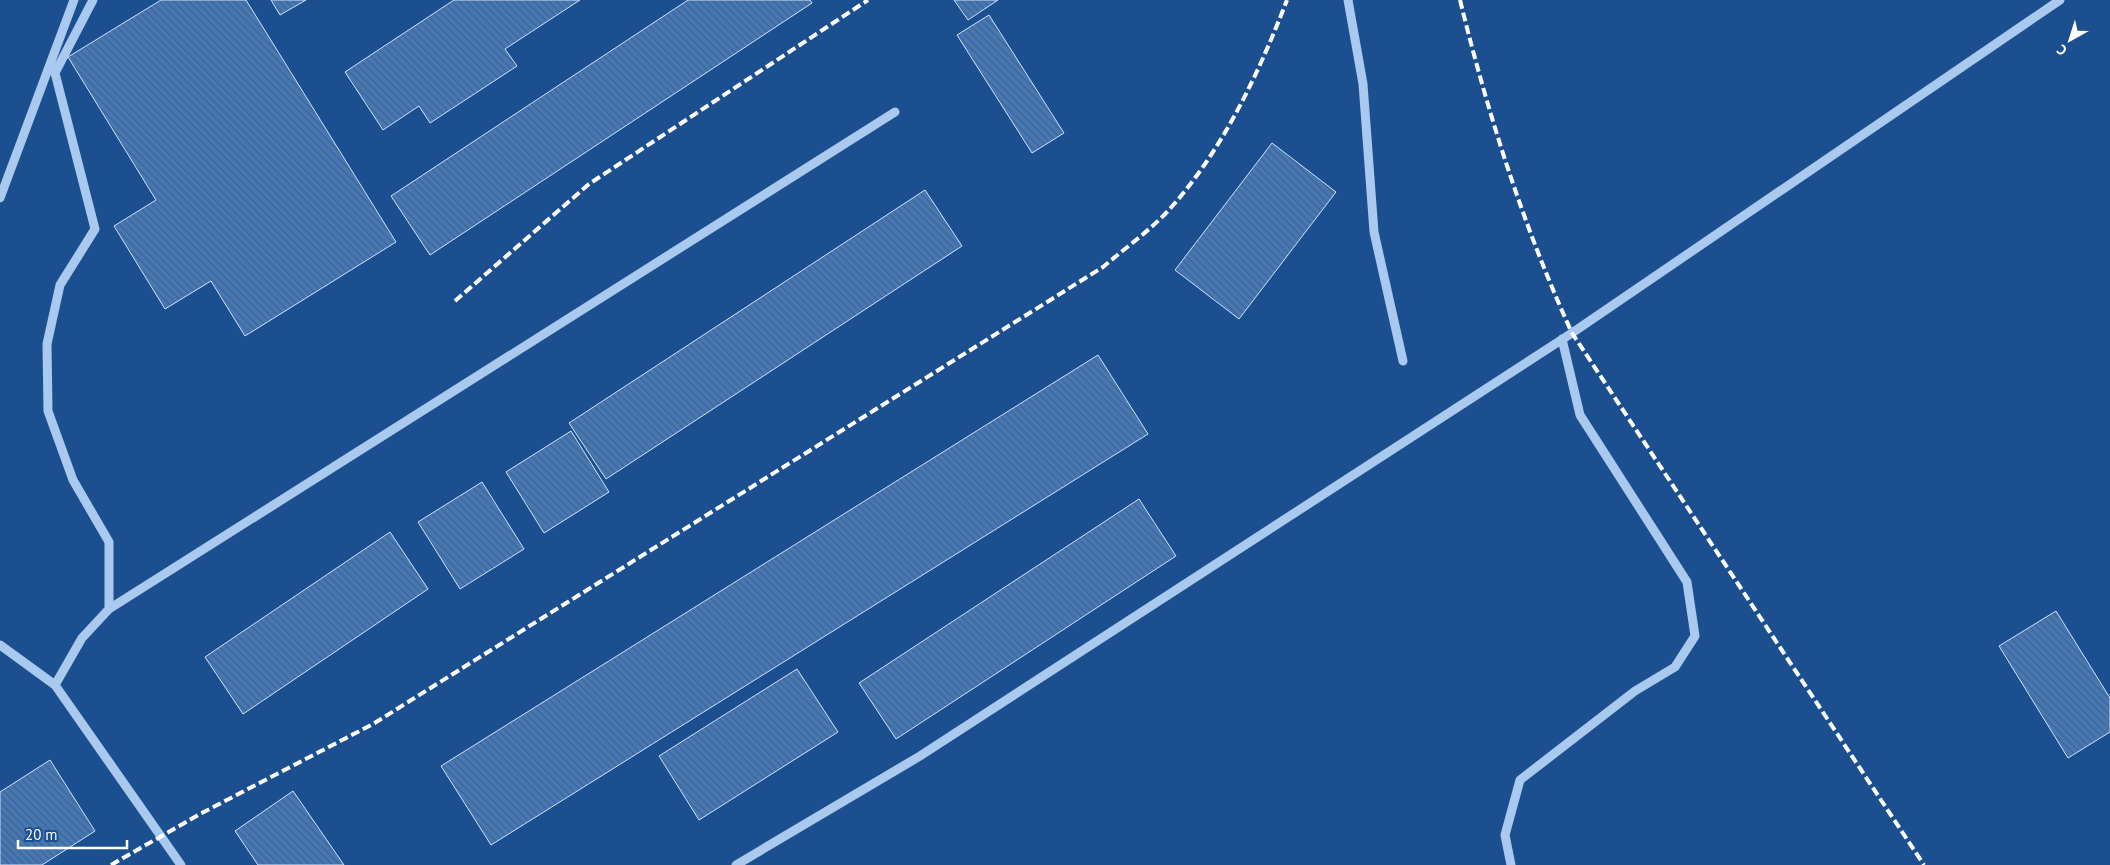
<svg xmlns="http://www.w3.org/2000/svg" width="2110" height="865" viewBox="0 0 2110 865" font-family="'PT Sans',sans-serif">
<defs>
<pattern id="building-back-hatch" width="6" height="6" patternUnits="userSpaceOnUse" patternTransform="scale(1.25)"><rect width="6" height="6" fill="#4478b7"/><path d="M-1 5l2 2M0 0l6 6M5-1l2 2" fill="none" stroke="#486282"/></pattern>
</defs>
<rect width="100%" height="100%" fill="#1b4f8f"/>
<path fill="url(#building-back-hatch)" stroke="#cfe3fa" d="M161,0H246L396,242L245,336L211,281L165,309L114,226L156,200L68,57Z
M271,0H306L280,15Z
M454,0H580L505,49L517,66L430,123L419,106L383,130L345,72Z
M688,0H810L812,3L430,255L391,196Z
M954,0H998L968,20Z
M989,15L1064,133L1032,153L957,35Z
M1272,143L1336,192L1239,319L1175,270Z
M925,190L962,246L606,479L569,423Z
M1098,355L1148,434L491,845L441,766Z
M571,431L609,492L544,533L506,472Z
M482,482L524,549L460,589L418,522Z
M1139,499L1176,556L896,739L859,683Z
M390,532L428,589L243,714L205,657Z
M2056,611L2110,698V732L2068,758L1999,646Z
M797,669L838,732L699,820L659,756Z
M50,760L95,831L42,865H0V792Z
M293,791L344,865H258L235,831Z"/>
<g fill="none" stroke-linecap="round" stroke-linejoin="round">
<path stroke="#a9c9ee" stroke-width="9" d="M93,0L55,73L95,229L60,285L47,344L48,411L73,480L109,542V609
M1348,0L1363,84L1374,232L1403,361
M0,198L74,0
M0,645L55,685
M181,865L55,685L82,638L109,609L895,112
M736,865L920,756L1572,333L2060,0
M1511,865L1505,835L1520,780L1635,691L1675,667L1695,636L1687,582L1580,415L1562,339"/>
<path stroke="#fff" stroke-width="4" stroke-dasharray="9 4" stroke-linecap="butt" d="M1460,0C1488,114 1523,226 1572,333L1924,865
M455,301L589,184L868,0
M111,865L200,814L373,724L1103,267C1124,249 1148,232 1167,212C1222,152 1258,75 1287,0"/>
</g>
<g transform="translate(2070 40) rotate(219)" stroke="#1b4f8f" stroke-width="4" paint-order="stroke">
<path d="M0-4L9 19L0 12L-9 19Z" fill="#ffffff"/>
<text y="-8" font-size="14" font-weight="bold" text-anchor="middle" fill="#ffffff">С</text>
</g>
<path d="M18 840v8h109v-8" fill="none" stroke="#ffffff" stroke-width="2.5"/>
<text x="25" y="840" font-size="15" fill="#ffffff" stroke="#1b4f8f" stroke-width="4" paint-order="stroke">20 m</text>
</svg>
